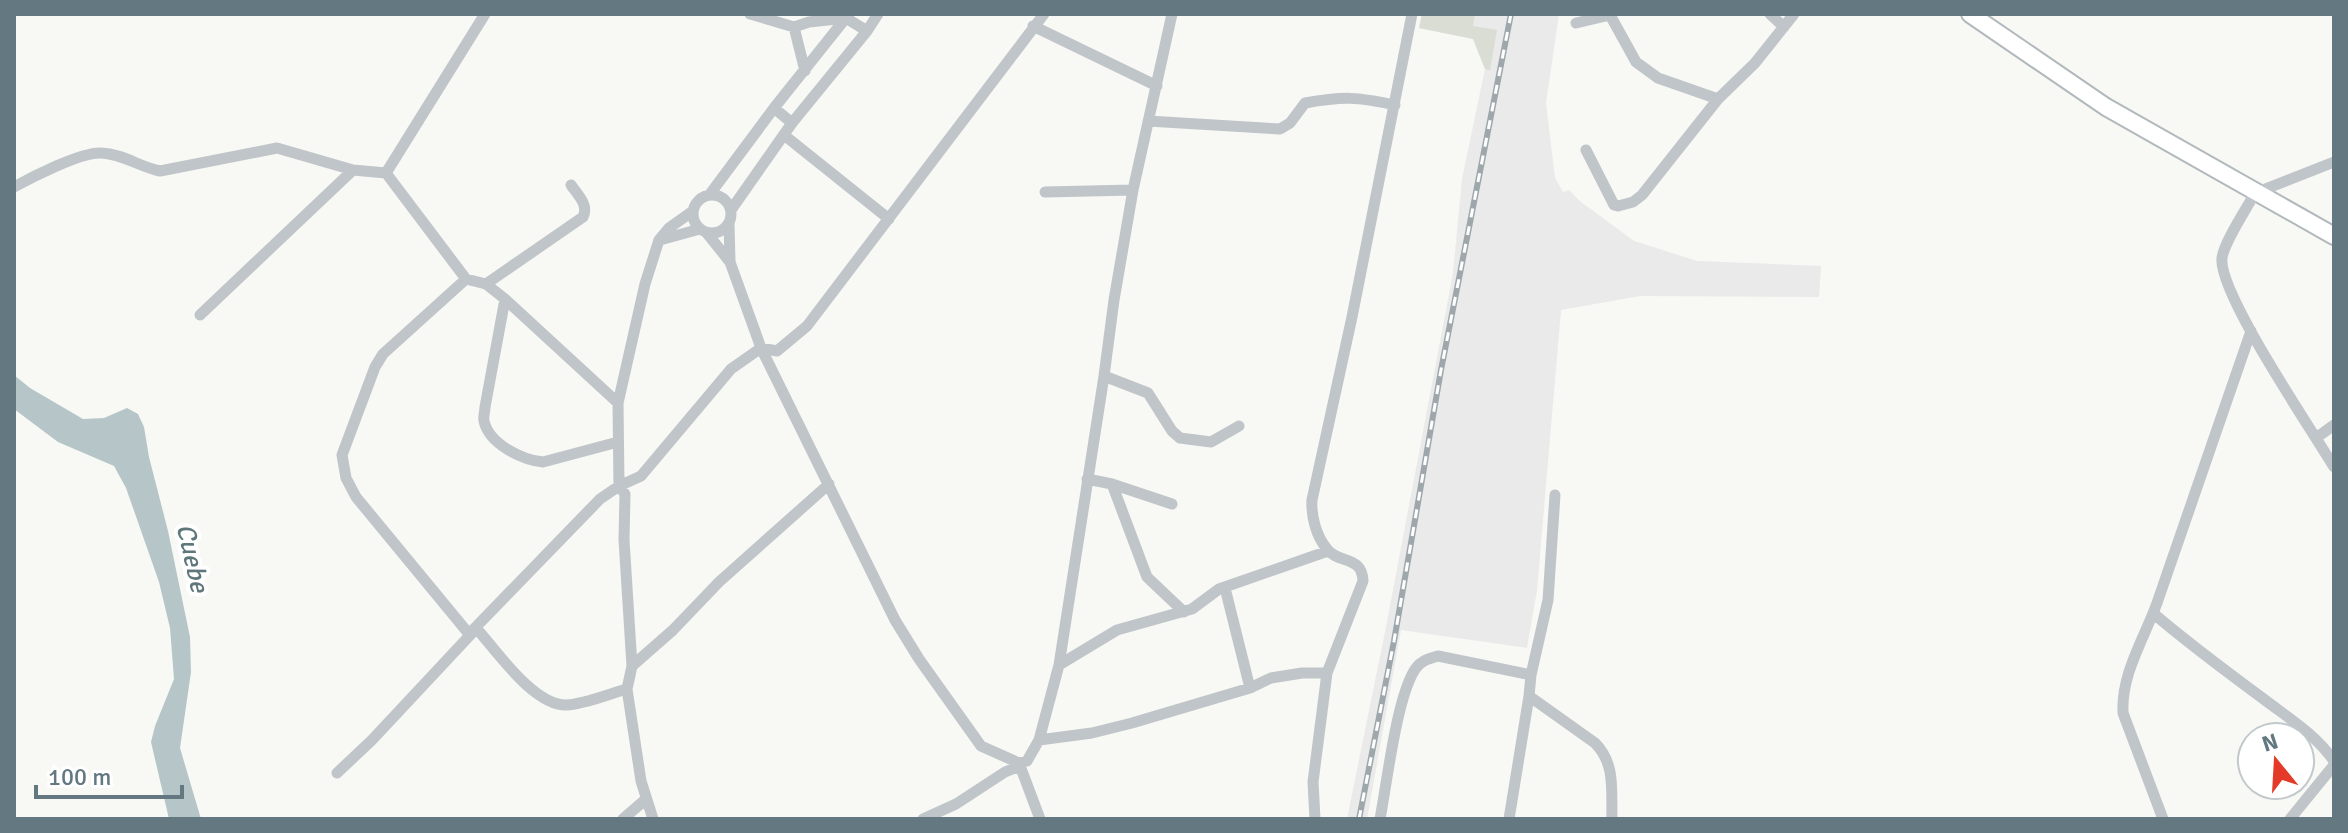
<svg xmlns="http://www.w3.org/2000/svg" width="2348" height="833" viewBox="0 0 2348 833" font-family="Signika,sans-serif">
<rect width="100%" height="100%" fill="#f8f8f5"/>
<path fill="#e9eae9" d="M1422,14H1559L1546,103L1555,178L1563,192L1569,190L1581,202L1634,241L1697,261L1821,266L1819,297L1640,296L1561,310L1537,590L1527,648L1401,630L1367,819H1347L1386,627L1453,273L1462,179L1485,69L1473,39L1419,28Z"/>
<path fill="#d9ddd4" d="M1422,14H1475L1473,26L1497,30L1490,70L1485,69L1473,39L1419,28Z"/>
<path fill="#b6c6c8" d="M14,375L30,388L83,419L104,418L127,408L138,414L144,427L149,457L168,531L190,637L191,672L180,748L201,819H169L151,742L155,726L174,679L170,628L159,582L126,488L114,466L58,442L14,409Z"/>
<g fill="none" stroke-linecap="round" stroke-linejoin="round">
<g stroke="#b1b9bc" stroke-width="20">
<path id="secondary" d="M1970,14L2106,107L2334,236"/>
</g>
<path stroke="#bfc5c8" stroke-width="11" d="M750,14L794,27L809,22L846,18L867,31
M1770,14L1784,27
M1576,23L1610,15L1636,62L1658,78L1718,99
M1033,26L1157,86
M794,27L805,71
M774,108L792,123
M1148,121L1280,129L1290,123L1305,103C1344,96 1357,97 1395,105
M784,135L889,219
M1586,150L1614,205L1618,206L1633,202L1642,195L1718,99L1755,63L1794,14
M2334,162L2255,193C2247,208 2224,242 2222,258C2218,293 2312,430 2334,467
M386,173L485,14
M14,187C32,177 81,152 101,153C123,154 140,167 160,171L277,148L353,170L386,173L466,279L486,284L505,299L618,403
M1045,192L1133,190
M710,194L774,108L849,14
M693 214a19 19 0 1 1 38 0a19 19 0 1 1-38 0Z
M731,210L792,123L867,31L878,14
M729,223L730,262L761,348L895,620L919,659L981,746L1019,763L1040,819
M706,232L730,262
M660,240L700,229
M466,279L383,354L375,367L342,455L346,478L356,497L469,634L600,499L619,486L641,476L731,369L761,348L777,351L807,326L1044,14
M486,284L583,217C589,205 578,195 571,185
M505,299L485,407C485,412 483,416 484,421C489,444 522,460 543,462L618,442
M200,315L353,170
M1104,376L1148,393L1172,431L1180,438L1211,442L1239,426
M2316,438L2334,425
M1087,479L1112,484L1172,504
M1112,484L1147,577L1184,612
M1555,495L1548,600L1531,675L1529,696L1595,743C1616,764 1611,791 1612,819
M1225,588L1250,688
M2153,613C2189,644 2227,672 2265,700C2290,719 2316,735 2334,761
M473,631L476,628C497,651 533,705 566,705C586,704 608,694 627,689
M1059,665L1117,630L1192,609L1219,589L1328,551
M632,666L673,630L719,582L829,484
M1039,740L1092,733L1132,723L1250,688L1271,678L1302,673H1327
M1019,763L1027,761L1039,740L1059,665L1104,376L1114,300L1133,190L1172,14
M337,773L372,740L473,632
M623,819L646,799
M653,819L641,781L627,689L632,666L624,540L625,494L619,486L618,403L645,284L659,240L669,228L693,211
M923,819L956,804L1005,772L1020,766
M1315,819L1313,782L1327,673L1363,581C1362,555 1338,564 1327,549C1316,536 1311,516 1312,500L1352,317L1412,14
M1380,819C1387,783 1397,694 1416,668C1422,660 1429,659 1438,656L1531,675
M1509,819L1529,696
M2163,819L2123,713C2121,674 2144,639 2157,603C2188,513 2219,422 2251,331
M2290,819L2334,765"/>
<use href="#secondary" stroke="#fff" stroke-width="16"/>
<g stroke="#9ea8ac" stroke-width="6">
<path id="rail" d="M1359,819L1394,641L1441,370L1511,14"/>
</g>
<use href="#rail" stroke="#fff" stroke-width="3" stroke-dasharray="9" stroke-linecap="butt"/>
</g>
<g text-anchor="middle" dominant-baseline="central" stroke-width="8" stroke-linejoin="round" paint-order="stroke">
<g font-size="26" font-style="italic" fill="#5e777b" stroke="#fff">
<text transform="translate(192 558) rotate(77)">Cuebe</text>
</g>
</g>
<rect width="2348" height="833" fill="none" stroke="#637880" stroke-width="32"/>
<g transform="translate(2276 761) rotate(342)"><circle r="38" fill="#ffffff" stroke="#c1c9cc" stroke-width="2"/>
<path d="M0-6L14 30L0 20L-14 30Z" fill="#e43a29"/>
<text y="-12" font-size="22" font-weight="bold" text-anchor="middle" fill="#637880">N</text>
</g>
<path d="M36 785v12h146v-12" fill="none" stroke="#637880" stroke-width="4"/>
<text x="48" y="785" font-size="24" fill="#637880" stroke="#ffffff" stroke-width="6" paint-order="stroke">100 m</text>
</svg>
